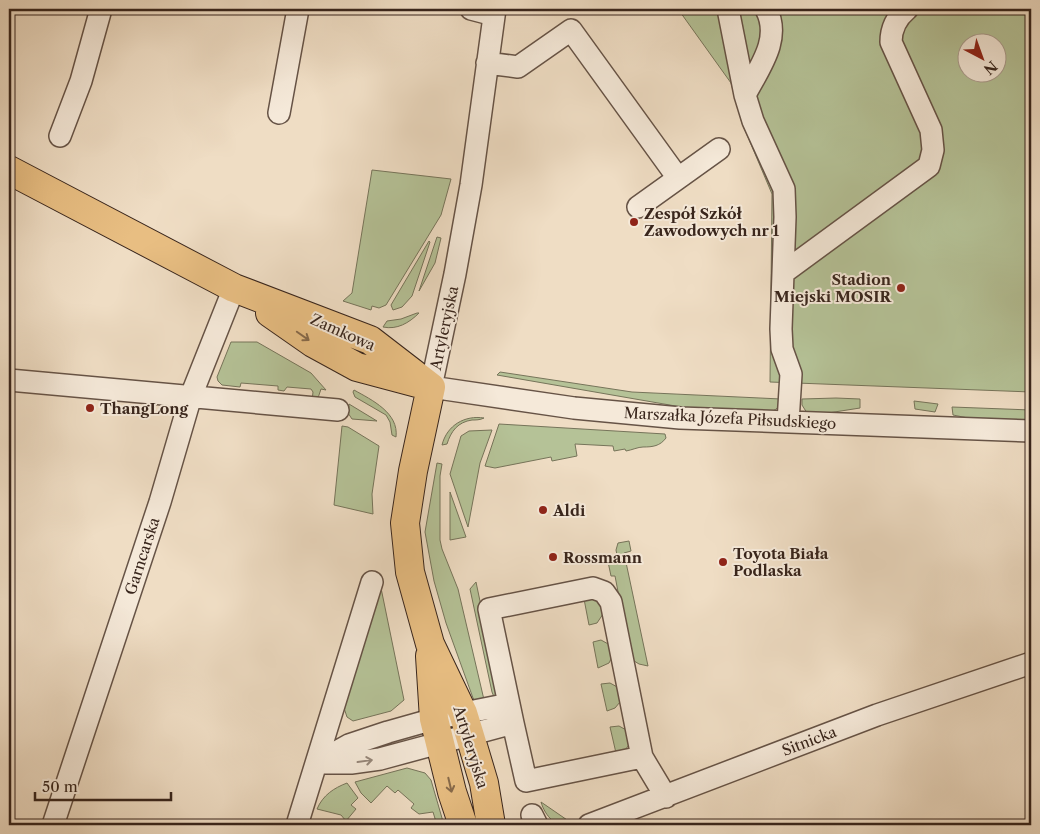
<svg xmlns="http://www.w3.org/2000/svg" width="1040" height="834" viewBox="0 0 1040 834" font-family="'Libre Caslon Text',serif">
<rect width="100%" height="100%" fill="#efddc4"/>
<filter id="stains"><feTurbulence type="fractalNoise" baseFrequency=".004" numOctaves="4"/><feColorMatrix values="0 0 0 0 .2 0 0 0 0 .09 0 0 0 0 .02 0 0 0 .5 -.17"/></filter>
<radialGradient id="worn" r=".72"><stop offset=".6" stop-color="#630" stop-opacity="0"/><stop offset="1" stop-color="#630" stop-opacity=".3"/></radialGradient>
<path fill="#b5c297" stroke="#76745a" fill-rule="evenodd" d="M678,9H1031V392L770,382L772,194L742,123L731,83ZM968,42H998V72H968Z
M372,170L451,179L441,215L386,305L379,308L372,306L371,310L343,301L352,293Z
M437,237L441,238L435,263L419,291Z
M429,241L430,242L412,296L402,307L393,310L391,305Z
M417,313H419C409,323 397,330 383,327L387,321L401,319Z
M231,342H257L311,373L326,390L321,389L317,401H312L313,392L311,389L287,387L284,391L278,390V386L241,383L240,387L222,385L218,381L217,377Z
M500,372L632,392L781,399C780,407 776,411 768,412L687,408L497,375Z
M354,390C372,400 399,413 396,437L392,435L390,422L386,415L355,397L353,392Z
M836,398L860,399V408L828,413H807L802,405V399Z
M914,401L938,404L935,412L915,409Z
M349,404L377,421L352,419L348,413Z
M952,407L1031,410V421L973,419L953,415Z
M484,418C480,420 476,420 472,420C458,422 451,431 447,444L442,445C447,425 465,415 484,418Z
M499,424L665,434L666,438C660,446 653,447 643,447C638,447 632,450 626,451L625,449L614,451L613,446L575,444L577,456L552,461L551,457L495,468L485,466Z
M342,426L348,427L379,446L372,494L373,514L334,505Z
M492,430L480,463L468,527L450,474L461,436L469,431Z
M437,463L442,464L440,476V540L442,549L458,589L485,704L477,703L473,698L446,623L434,581L425,532Z
M450,492L466,537L450,540Z
M629,541L631,551L624,553L648,666L639,664L631,659L615,576H611L607,557L617,555L616,550L618,543Z
M476,582L499,692L496,702L492,692L470,589Z
M381,588L404,700L391,711L353,721L347,717L344,708Z
M592,598L601,602L603,614L597,623L589,625L584,599Z
M601,640L610,645L612,657L609,663L598,668L593,642Z
M610,683L619,688L620,702L615,708L607,711L601,684Z
M619,726L628,731L629,745L624,751L616,753L610,727Z
M407,768L425,773L431,780L444,825H437L433,812L419,814L411,808L414,804L398,790L395,793L387,786L371,803L361,793L355,782Z
M347,783L358,798L351,805L356,809L346,821L341,815L317,809C323,795 334,788 347,783Z
M541,802L573,824C557,830 545,816 541,802Z"/>
<g fill="none" stroke-linecap="round" stroke-linejoin="round">
<g stroke="#665346" stroke-width="24">
<path id="minor" d="M471,9L494,15
M495,9L471,185L455,274L431,387L574,408L680,418L1031,431
M728,9L745,95L753,121L784,189L785,217L781,329L782,349L791,374L788,422
M487,63L518,67L571,30L678,178
M745,95C759,68 782,39 766,9
M279,113L298,9
M60,136L81,81L101,9
M638,207L719,149
M783,273L929,166L933,150L931,130L891,42C891,28 896,18 907,9
M9,380L338,410
M642,757L526,781L513,723L489,609L593,588L604,592L611,602L642,757L666,797
M317,763L349,745L388,732L434,719L509,704
M319,763H351L380,759L513,723
M532,815L537,825
M53,825L160,502L191,396L234,288
M297,825L372,582
M589,825L877,715L1031,663"/>
</g>
<g stroke="#38251c" stroke-width="30">
<path id="major" d="M9,170L234,288L370,340L431,387
M270,313L313,343L357,367L417,383
M431,387L413,471L405,523L410,572L430,644L463,713L470,736L484,783L491,825
M430,656L434,719L452,792L463,825"/>
</g>
<use href="#minor" stroke="#f5e9d9" stroke-width="21"/>
<use href="#major" stroke="#e8be82" stroke-width="28"/>
</g>
<defs><path id="oneway-shaft" d="M-6 0H5M1.5-3L5.5 0L1.5 3" fill="none" stroke-width="1.6" stroke-linecap="round" stroke-linejoin="round" transform="scale(1.25)"/></defs>
<g stroke="#876a4a">
<use href="#oneway-shaft" transform="translate(303 336) rotate(35)"/>
<use href="#oneway-shaft" transform="translate(450 785) rotate(77)"/>
</g>
<use stroke="#96877a" href="#oneway-shaft" transform="translate(365 761) rotate(-8)"/>
<g fill="#8f2418" stroke="#f5e9d9" stroke-width="2">
<circle cx="634" cy="222" r="5"/>
<circle cx="901" cy="288" r="5"/>
<circle cx="90" cy="408" r="5"/>
<circle cx="543" cy="510" r="5"/>
<circle cx="553" cy="557" r="5"/>
<circle cx="723" cy="562" r="5"/>
</g>
<g text-anchor="middle" dominant-baseline="central" stroke-width="4" stroke-linejoin="round" paint-order="stroke">
<g font-size="15" font-weight="bold" fill="#38251c" stroke="#f5e9d9" text-anchor="start">
<text x="644" y="213">Zespół Szkół<tspan x="644" dy="17">Zawodowych nr 1</tspan></text>
<text x="891" y="279" text-anchor="end">Stadion<tspan x="891" dy="17">Miejski MOSIR</tspan></text>
<text x="100" y="408">ThangLong</text>
<text x="553" y="510">Aldi</text>
<text x="733" y="553">Toyota Biała<tspan x="733" dy="17">Podlaska</tspan></text>
<text x="563" y="557">Rossmann</text>
</g>
<g font-size="15" fill="#38251c" stroke="#f5e9d9">
<text transform="translate(444 328) rotate(-78)">Artyleryjska</text>
<text transform="translate(343 332) rotate(24)">Zamkowa</text>
<text transform="translate(730 418) rotate(3)">Marszałka Józefa Piłsudskiego</text>
<text transform="translate(142 556) rotate(-72)">Garncarska</text>
<text transform="translate(809 741) rotate(-21)">Sitnicka</text>
<text transform="translate(471 747) rotate(73)">Artyleryjska</text>
</g>
</g>
<rect width="1040" height="834" fill="none" stroke="#efddc4" stroke-width="30"/>
<rect x="10" y="10" width="1020" height="814" fill="none" stroke="#38251c" stroke-width="2.5"/>
<rect x="15" y="15" width="1010" height="804" fill="none" stroke="#38251c"/>
<g transform="translate(982 58) rotate(139)"><circle r="24" fill="#f5e9d9" stroke="#a99b8d"/>
<path d="M0-4L9 19L0 12L-9 19Z" fill="#8f2418"/>
<text y="-8" font-size="14" font-weight="bold" text-anchor="middle" fill="#38251c">N</text>
</g>
<path d="M35 792v8h136v-8" fill="none" stroke="#38251c" stroke-width="2.5"/>
<text x="42" y="792" font-size="15" fill="#38251c" stroke="#f5e9d9" stroke-width="4" paint-order="stroke">50 m</text>
<rect width="100%" height="100%" filter="url(#stains)"/>
<rect width="100%" height="100%" fill="url(#worn)"/>
</svg>
